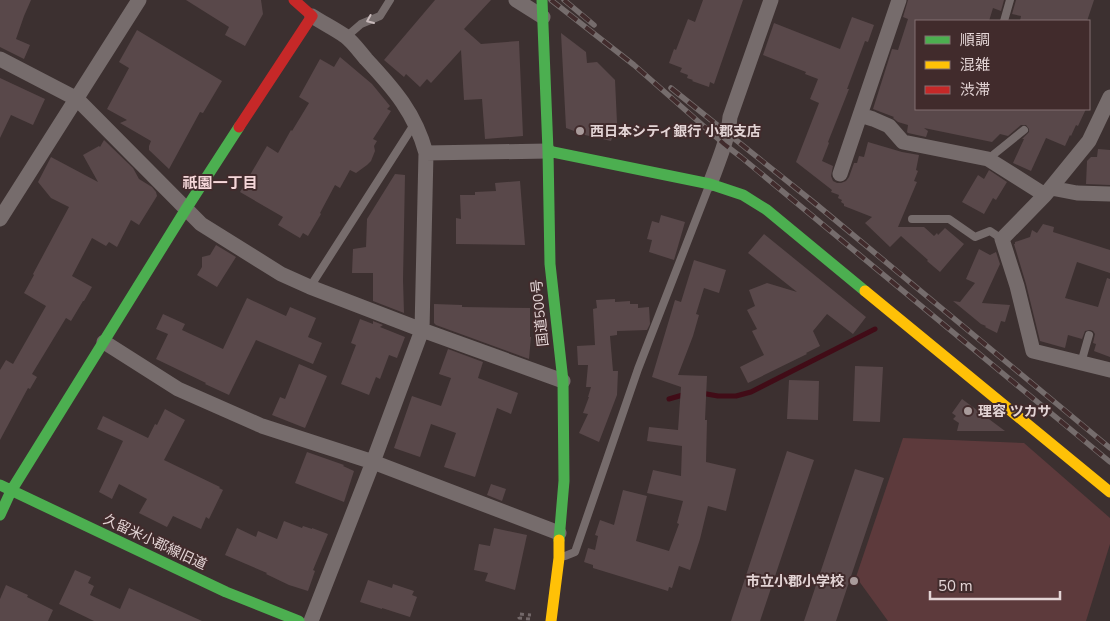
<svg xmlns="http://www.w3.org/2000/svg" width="1110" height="621" viewBox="0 0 1110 621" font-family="'Nunito Sans','Noto Sans JP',sans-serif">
<rect width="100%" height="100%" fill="#3c3030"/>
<path fill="#5d3a3c" d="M903,438L1024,443L1110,518V544L1086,621H888L856,577Z"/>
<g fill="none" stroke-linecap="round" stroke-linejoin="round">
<path stroke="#410c17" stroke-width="5" d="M701,393L718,396H736L751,392L875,329
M669,399L686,394"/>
</g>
<path fill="#59484a" d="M0,0H31L24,16L16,39L30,45L24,59L0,47Z
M186,0H261L263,14L245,46L225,35L229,27Z
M435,0H491L464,29L481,44L519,41L523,136L485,139L482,99L464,100L461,50L431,83L427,79L420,87L406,74L404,77L384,60Z
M703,0H743L714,84L710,82L709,87L692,81L693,80L687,78L688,75L680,72L682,68L669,63L674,49L676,50L688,19L695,22Z
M908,0H1004L1001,11L993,8L989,21H916V109H1086L1078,126L1076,125L1071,136L1070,135L1065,146L1046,138L1031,171L1013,163L1024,139H1022L1029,132V129L1026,125H1021L1008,136L1000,134L992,142L924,128L928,131L926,137L908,133L907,132L908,125L898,122L893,118L894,117L873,109L892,49L898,50L908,19L903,17Z
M1016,0H1094L1087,21H1020L1021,16L1012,14Z
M852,17L874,25L868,42L865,41L847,89H849L828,142L829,143L822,161L833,166L831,176L833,181L837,183H841L846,181L849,177L854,163H857L859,156L864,157L868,142L902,152L919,155L916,170L918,171L914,181L917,182L898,227H924L934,236L937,233L938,235L945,228L964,244L940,272L927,261L928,260L901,236L890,247L865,223L872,217L844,206V204L841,202L842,200L838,198L839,195L831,192L832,190L796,162L819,103L810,99L818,79L805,74L806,72L763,55L774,23L840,49Z
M137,30L222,81L203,113L200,112L169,169L149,150V146L151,141L120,123L127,120L107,109L129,68L119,62Z
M561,33L586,52L587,63L597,62L615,80L617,123L611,141L585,135L566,128Z
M340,57L372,84L390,106L387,109L391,111L373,139L377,141L374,146L375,151L371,161L367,165L356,173L350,170L340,188L335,185L320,213L321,214L308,236L303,233L300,238L278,225L283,217L240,192L267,146L278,153L291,130L292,131L309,103L299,97L320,59L334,67Z
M0,78L45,99L33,125L11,115L0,138Z
M104,140L133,168L139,179L152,187L156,192L157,196L139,225L131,220L117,247L109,242L106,246L92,238L72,276L92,287L84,301H83L71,321L66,318L32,374L37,377L30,389L28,388L0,440V370L6,360L13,364L46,306L24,293L34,275L33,274L69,207L51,198L38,182L51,157L98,182L83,155L99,146L100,147Z
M1098,149L1110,150V185L1086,184L1087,161L1091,157H1097Z
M989,170L1007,182L996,200L993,198L984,214L962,202L978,175L984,179Z
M395,174L405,175L403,280L404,313L373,301V273H352L353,249L366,247L367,219Z
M520,181L525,245L456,244V218L461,219L460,195H475V192L496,191L495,183Z
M661,215L685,222L674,260L649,252L652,240L647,239L652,221L659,223Z
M1043,224L1054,227L1053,232L1110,250V273L1077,262L1065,298L1098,307L1107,278L1110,279V357L1094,351L1096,344L1093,343L1095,334L1093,331L1090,330L1085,331L1082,339L1068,335L1065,348L1040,341L1026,284L1014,244H1015V242L1030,237L1032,230L1037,233Z
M764,234L866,317L853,334L827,314L813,331L820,346L806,353L807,354L748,383L740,367L764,355L752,331L757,329L747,310L755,306L749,290L767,283L797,292L748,253Z
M216,245L236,257L217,287L197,275L202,267V257L210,255Z
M979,249L990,255L996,252L1000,264L982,303L1010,305L1005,322L1001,321L997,333L985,327L986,326L981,324L953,301L960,302L975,283L966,279Z
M694,260L726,270L719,293L704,288L696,314L699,315L693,336L678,375L707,376L705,420H707L706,462L736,469L726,511L708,506L700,539L690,570L679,566L672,588L669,587L668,591L593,568V565L584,562L588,548L595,550L598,536L595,535L600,520L614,525L623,490L647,496L636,541L669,551L679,524L677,523L683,501L647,493L653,470L681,476L682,446L647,441L649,427L678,430L681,387L652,377L675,300L681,302Z
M247,298L286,316L290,307L316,318L308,337L322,343L313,364L256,340L229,395L205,384L206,383L156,359L168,334L156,329L163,314L185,324L182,330L223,349Z
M615,299V302L630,301V304H638V308L649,307L650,324L647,330L617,331V335L610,336L613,371H618L617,395L599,442L579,433L588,414L583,413L589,397H588L591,387H586L588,365H578L577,346L595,345L593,309L597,308L596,300Z
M434,304L462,305V307L530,308V337H531L529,359L436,325L434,323Z
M360,319L373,324V321L383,325L380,327L405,337L397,358L389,355L380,379L376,377L369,395L341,384L356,345L351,343Z
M448,349L483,362L478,378L518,393L511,414L497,408L475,477L444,467L456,433L431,424L420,457L394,448L412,396L441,406L451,378L439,374Z
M299,364L327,376L305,428L272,415L280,397L285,399Z
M855,366L883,367L880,422L853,421Z
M789,380L819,381L818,420L787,419Z
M962,399L1005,431H957L959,423L953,419L956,416L952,413Z
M165,409L185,420L164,460L220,487L219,488L223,490L209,519L206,517L201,529L173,516L167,527L139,513L147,499L119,484L112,499L99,492L123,441L97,429L103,416L148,438L155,424L157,425Z
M787,451L814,460L760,621H731Z
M307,452L344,465L343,466L354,471L344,502L295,483Z
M855,469L884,478L836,621H804Z
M491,484L506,489L502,501L487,495Z
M284,521L302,528L303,526L312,529V528L328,534L313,570L315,571L308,591L289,585L266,574L267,573L225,555L237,528L256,537L258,531L277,539Z
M494,528L527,535L515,590L485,581L488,573L474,570L479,544L490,546Z
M75,570L91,577L88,583L94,586L90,595L120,609L129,588L202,621H94L59,604Z
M368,580L392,588L393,584L414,591L412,595L417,597L410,617L382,608V609L360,602Z
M6,585L28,595L27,597L53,610L48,621H0V599Z"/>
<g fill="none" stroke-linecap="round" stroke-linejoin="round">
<path stroke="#736869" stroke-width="3" stroke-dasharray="4 4" stroke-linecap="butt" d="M530,619L519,618V614L531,615"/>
<path stroke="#766c6c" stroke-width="8" d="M1004,21L1010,0
M346,37L361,24L380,16L390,0
M988,159L1024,130
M912,219H949L975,237L990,231L1002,239
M310,287L415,123
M1081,363L1089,335
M565,556L575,552L638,369L709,186"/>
<path stroke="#766c6c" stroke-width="15" d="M516,0L543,17
M0,59L77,99L201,224L281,274L310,287L422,330L563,381
M860,115L873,119L889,126L903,142L988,159L1045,195L1089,141L1110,97
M426,153L548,151
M840,174L899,0
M710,184C718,162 728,140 730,117L771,0
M1051,188L1077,193L1110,194
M1045,195L1002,239L1017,286L1033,351L1110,370
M0,219L139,0
M104,342L178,389L262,426L373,462L559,533
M311,621L373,462L422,330L426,153C415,113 394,89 366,59C360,52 353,42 345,36C335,29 323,23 312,16"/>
<path stroke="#4caf50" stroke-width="11" d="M542,0L548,151L550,264L563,381L564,481L559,540
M548,151L710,184L743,195L767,210L865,291
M0,485L226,592L299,621
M0,515L11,491L186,209L239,127"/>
<path stroke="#ffc107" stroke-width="11" d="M865,291L1110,492
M551,621L559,558V540"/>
<path stroke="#c62828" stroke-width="11" d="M239,127L312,16L294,0"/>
<g stroke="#756c6c" stroke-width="5.5">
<path id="rail" d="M551,0L634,65L724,144L741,157L1110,462
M564,0L594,25
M671,88L817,205L1110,448"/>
</g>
<use href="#rail" stroke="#412b2c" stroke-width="4" stroke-dasharray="11" stroke-linecap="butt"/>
</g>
<defs><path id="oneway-chevron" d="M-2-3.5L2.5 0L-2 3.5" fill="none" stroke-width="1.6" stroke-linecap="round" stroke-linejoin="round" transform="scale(1.25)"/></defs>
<use stroke="#c8babb" href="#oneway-chevron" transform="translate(370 20) rotate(157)"/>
<g fill="#a99b9b" stroke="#412b2c" stroke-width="2">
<circle cx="580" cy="131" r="5"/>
<circle cx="968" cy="411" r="5"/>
<circle cx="854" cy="581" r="5"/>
</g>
<g text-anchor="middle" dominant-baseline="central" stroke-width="4" stroke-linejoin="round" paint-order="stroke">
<g font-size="14" font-weight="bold" fill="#e3d4d5" stroke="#412b2c" text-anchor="start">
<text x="590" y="131">西日本シティ銀行 小郡支店</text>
<text x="978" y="411">理容 ツカサ</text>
<text x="844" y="581" text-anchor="end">市立小郡小学校</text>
</g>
<g font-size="14" fill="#e3d4d5" stroke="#412b2c">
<text transform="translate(540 313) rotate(-96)">国道500号</text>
<text transform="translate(155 542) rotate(25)">久留米小郡線旧道</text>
</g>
<g font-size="15" font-weight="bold" fill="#f5d7d9" stroke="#412b2c">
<text x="220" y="183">祇園一丁目</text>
</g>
</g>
<rect x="915" y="20" width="175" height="90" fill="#412b2c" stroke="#826f70"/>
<rect x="925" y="36" width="25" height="8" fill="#4caf50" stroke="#826f70"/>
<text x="960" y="45" font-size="15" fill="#e3d4d5">順調</text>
<rect x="925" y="61" width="25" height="8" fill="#ffc107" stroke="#826f70"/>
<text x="960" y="70" font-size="15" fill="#e3d4d5">混雑</text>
<rect x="925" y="86" width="25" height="8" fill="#c62828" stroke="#826f70"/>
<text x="960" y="95" font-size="15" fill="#e3d4d5">渋滞</text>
<path d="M930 591v8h130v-8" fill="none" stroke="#e3d4d5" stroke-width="2.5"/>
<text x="938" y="591" font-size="15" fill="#e3d4d5" stroke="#412b2c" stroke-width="4" paint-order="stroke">50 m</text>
</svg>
